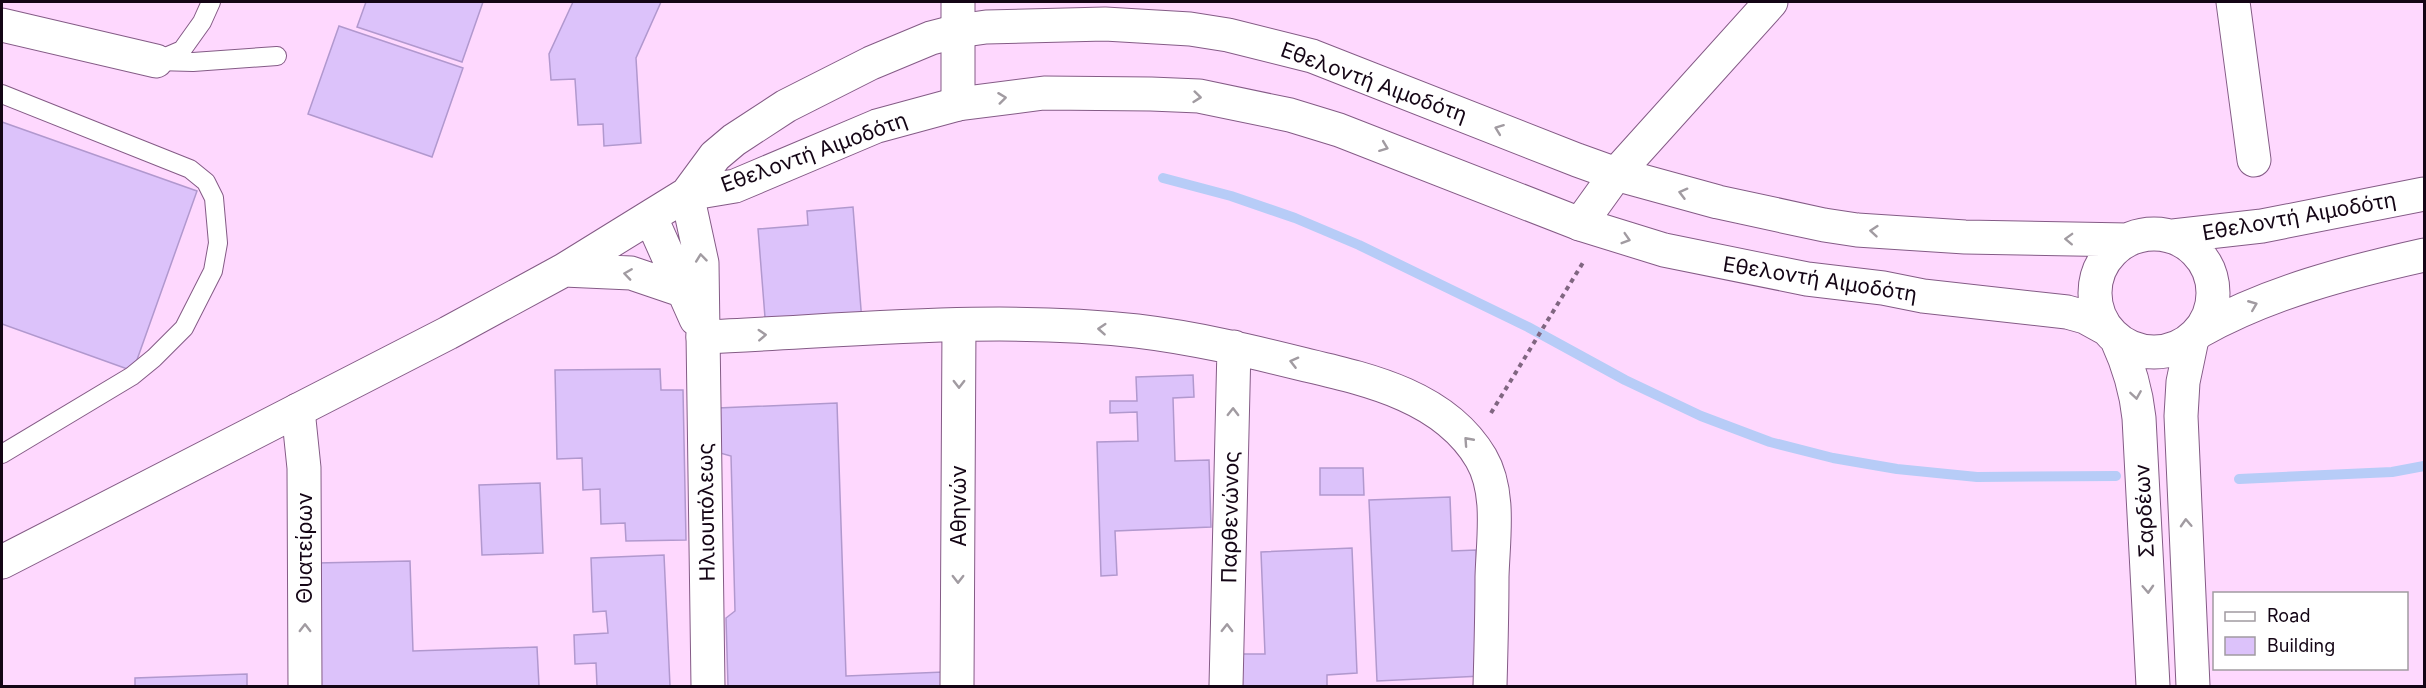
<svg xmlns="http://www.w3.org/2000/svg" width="2426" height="688" viewBox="0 0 2426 688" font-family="Inter,sans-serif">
<rect width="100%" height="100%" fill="#fed8fe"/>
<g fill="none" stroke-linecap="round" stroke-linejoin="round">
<path stroke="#b7ccf7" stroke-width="10" d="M1163,178L1231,196L1295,218L1359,245L1528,327L1625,380L1701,416L1770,442L1833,458L1897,469L1977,477L2116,476
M2239,479L2392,472L2424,466"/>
</g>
<path fill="#dcc2fa" stroke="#b198ce" stroke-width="1.5" d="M366,2H483L462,62L357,27Z
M573,2H661L636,58L641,143L604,146L603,124L578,125L575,79L551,80L549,54Z
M339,26L463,68L432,157L308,114Z
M2,122L197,191L133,371L2,324Z
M853,207L862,322L766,330L758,229L808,225L807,211Z
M660,369L661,390H683L686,540L626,541L625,523L601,524L600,489L583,490L582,458L557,459L555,370Z
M1193,375L1194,397L1173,398L1175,461L1209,460L1211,527L1115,531L1117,575L1101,576L1097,442L1138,441L1137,412L1110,413V401H1137L1136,377Z
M837,403L846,676L944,672V686H728L726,618L735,611L731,456L720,453L718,408Z
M1320,468H1363L1364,495H1320Z
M540,483L543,553L482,555L479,485Z
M1450,497L1452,551L1476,550L1482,676L1377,681L1369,500Z
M1352,548L1357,673L1327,675V686H1240L1239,654H1265L1261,552Z
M664,555L670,686H597L596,663L575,664L574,635L608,633L606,611L593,612L591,558Z
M410,561L413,651L537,647L539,686H320L317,563Z
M247,674V686H269H135V678Z"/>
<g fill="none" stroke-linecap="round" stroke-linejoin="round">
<g stroke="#845b86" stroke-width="20">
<path id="lane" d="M161,59L182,50L202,22L211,2
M156,61L193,62L277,56
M2,94L190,169L206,182L214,198L218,243L213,271L184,328L154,358L132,376L2,454"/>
</g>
<g stroke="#845b86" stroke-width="35">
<path id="street" d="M2233,2L2254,160
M2,25L156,61
M958,104V2
M1580,224L1616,174L1771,2
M703,337C847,331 994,315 1137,331C1195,338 1250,351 1306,365C1370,380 1445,397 1481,458C1501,492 1493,539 1492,577C1492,613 1491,650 1490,686
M298,410L304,468L305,686
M957,686L959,325
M1226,686L1234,347"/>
</g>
<g stroke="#845b86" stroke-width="35">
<path id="secondary" d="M687,194L735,186L877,126L958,104L1044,93L1151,94L1199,96L1290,115L1339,130L1580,224L1664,250L1807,279L1883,288L1923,296L2067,312L2085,317L2105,328
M687,194L702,263L708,686
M651,218L696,319
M2095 293a59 59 0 1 1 118 0a59 59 0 1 1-118 0Z
M2173,236L2262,226L2424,194
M564,270L631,273L684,291
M2200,331C2270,292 2348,272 2424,255
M2192,339L2183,382L2181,416L2193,686
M2117,340C2129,366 2136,389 2139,418L2153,686
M2,562L448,333L564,270L687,194L715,156L734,140L786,106L871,63L931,38L958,31L986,27L1105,24L1190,29L1228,35L1312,56L1577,160L1616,174L1718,202L1824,225L1857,230L1965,237L2128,240"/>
</g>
<path stroke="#806681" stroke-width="4" stroke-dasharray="4.5 4.5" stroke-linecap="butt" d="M1491,413L1584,261"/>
<use href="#lane" stroke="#fff" stroke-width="18"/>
<use href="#street" stroke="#fff" stroke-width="33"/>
<use href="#secondary" stroke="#fff" stroke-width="33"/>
</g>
<defs><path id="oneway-chevron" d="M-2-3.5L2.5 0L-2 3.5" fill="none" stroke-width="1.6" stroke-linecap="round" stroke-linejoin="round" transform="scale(1.5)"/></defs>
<g stroke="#a19ba1">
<use href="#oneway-chevron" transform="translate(1197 97) rotate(6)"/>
<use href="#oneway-chevron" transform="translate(1002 98) rotate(-7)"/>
<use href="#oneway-chevron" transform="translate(1499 129) rotate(-159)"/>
<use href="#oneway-chevron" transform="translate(1384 147) rotate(21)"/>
<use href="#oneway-chevron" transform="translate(1683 193) rotate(-165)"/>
<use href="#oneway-chevron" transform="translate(1874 231) rotate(-175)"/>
<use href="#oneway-chevron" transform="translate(1626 239) rotate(17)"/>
<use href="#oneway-chevron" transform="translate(2069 239) rotate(-178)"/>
<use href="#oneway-chevron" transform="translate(701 258) rotate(-96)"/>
<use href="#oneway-chevron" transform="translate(628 274) rotate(-172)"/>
<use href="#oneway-chevron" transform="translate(2253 305) rotate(-22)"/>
<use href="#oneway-chevron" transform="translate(1102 329) rotate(-176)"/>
<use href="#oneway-chevron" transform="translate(762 335) rotate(-3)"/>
<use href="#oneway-chevron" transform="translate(1294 362) rotate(-166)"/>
<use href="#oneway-chevron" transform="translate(959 384) rotate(90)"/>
<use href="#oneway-chevron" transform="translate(2136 395) rotate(81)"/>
<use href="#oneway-chevron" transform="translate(1233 412) rotate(-89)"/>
<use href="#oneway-chevron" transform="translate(1468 441) rotate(-132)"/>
<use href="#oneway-chevron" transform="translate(2186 523) rotate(-93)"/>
<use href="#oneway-chevron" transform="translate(958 579) rotate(90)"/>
<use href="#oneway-chevron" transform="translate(2148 589) rotate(87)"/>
<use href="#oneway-chevron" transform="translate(305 628) rotate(-90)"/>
<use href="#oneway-chevron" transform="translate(1227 628) rotate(-89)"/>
</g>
<g text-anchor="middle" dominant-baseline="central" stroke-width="5" stroke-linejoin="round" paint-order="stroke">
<g font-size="21" fill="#140515" stroke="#fff">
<text transform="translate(1374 82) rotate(20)">Εθελοντή Αιμοδότη</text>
<text transform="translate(814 152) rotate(-20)">Εθελοντή Αιμοδότη</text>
<text transform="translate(2299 216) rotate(-10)">Εθελοντή Αιμοδότη</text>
<text transform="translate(1820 279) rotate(9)">Εθελοντή Αιμοδότη</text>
<text transform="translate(958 506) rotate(-90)">Αθηνών</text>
<text transform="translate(2144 511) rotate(-93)">Σαρδέων</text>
<text transform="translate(706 512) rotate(-91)">Ηλιουπόλεως</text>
<text transform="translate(1230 517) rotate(-89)">Παρθενώνος</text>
<text transform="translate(304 548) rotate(-90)">Θυατείρων</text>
</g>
</g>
<rect width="2426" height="688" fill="none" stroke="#140515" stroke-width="6"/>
<rect x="2213" y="592" width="195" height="78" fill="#ffffff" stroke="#a19ba1" stroke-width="1.5"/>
<rect x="2225" y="612" width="30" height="9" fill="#ffffff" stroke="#a19ba1" stroke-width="1.5"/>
<text x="2267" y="622" font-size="18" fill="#140515">Road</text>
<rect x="2225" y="637" width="30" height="18" fill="#dcc2fa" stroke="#a19ba1" stroke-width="1.5"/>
<text x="2267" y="652" font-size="18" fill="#140515">Building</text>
</svg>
